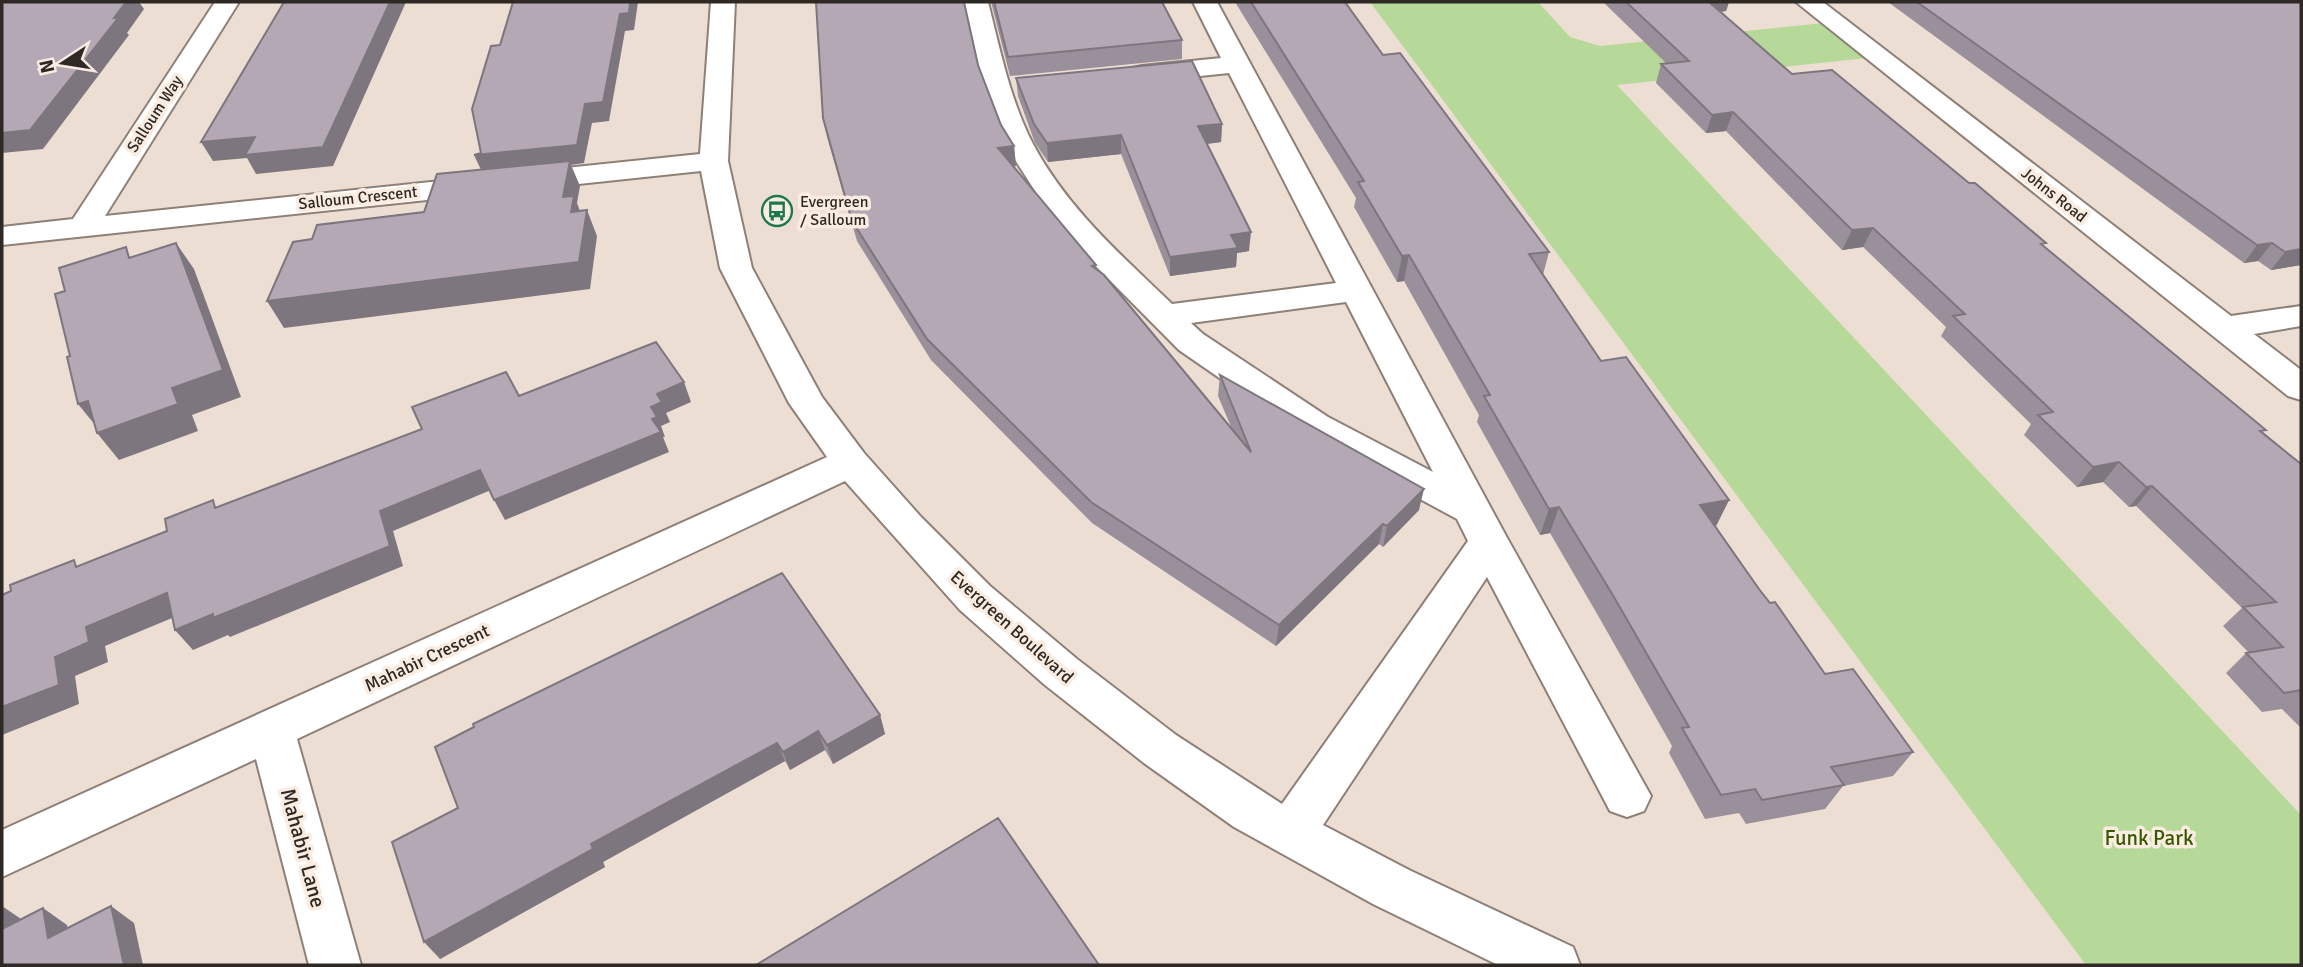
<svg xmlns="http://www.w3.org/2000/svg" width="2303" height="967" viewBox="0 0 2303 967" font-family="Signika,sans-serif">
<rect width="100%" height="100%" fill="#edded4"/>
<path fill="#b6d999" d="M1370,2H1538L1570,37L1600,46L1833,22L1876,57L1617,85L2301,815V965H2086Z"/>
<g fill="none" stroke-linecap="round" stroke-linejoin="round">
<g stroke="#8e8077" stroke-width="4">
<path id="minor" d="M215,2H239L105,216L700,154L711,2H735L728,161L752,268L822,397L864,453L921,517L990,586L1077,659L1176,735L1282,804L1468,541L1457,519L1302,435L1179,350L1060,230L1005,144L983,84L964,2H988C1000,49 1010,100 1033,144C1067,208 1121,255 1172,304L1336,283L1229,73L1142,82L1133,80L1129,74L1133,68L1142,66L1221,58L1193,2H1217L1506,536L1651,796L1644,811L1627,817L1610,811L1487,577L1323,825L1409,870L1573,947L1580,965H1498L1373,904L1234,827L1144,763L1045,685L960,610L845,481L297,739L361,965H309L256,759L2,877V830L827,457L789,403L720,268L701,171L2,245V227L73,219ZM1346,302L1433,472L1328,417L1203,334L1191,323Z
M1796,2H1823L2231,316L2301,306V326L2254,334L2301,370V400L2288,396Z"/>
</g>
<use href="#minor" fill="#fff" fill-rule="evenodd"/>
</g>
<path fill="#9a909b" d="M991,2H1162L1182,40V59L1010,76Z
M1235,2H1345L1383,55L1549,252L1543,275L1601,361L1729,500L1716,526L1759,589L1825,674L1913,752L1893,776L1843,786L1825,809L1746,824L1739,813L1705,819L1669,753L1672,746L1600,619L1550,533L1540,535L1477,422L1479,415L1404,281L1397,282L1354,207L1356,198Z
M1603,2H1729L1726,11L1721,12L1792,74L2044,247L2301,464V728L2282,709L2262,712L2226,673L2246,653H2249L2223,626L2242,608L2136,506L2129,507L2103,482L2077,487L2024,435L2031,424L1941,336L1946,327L1863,247L1842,250L1726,131L1706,133L1656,83L1661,64H1667Z
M1888,2H2301V265L2271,270L2258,261L2244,263Z
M978,65L1001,125L1014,146L1016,166H1013L1096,269L1232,429L1218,396L1220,375L1419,510L1383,547L1379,544L1276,646L1092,523L931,360L857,241L827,137L823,118Z
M1016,78L1222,124L1221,142L1207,144L1249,251L1237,253L1236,267L1170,276L1121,154L1048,162L1035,143L1018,96Z
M880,715L885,734L833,764L825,750L790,770L785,761L603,862L605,867L440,959L392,842Z"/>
<path fill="#7d767e" d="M121,2H139L144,9L127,33L129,35L43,149L2,153V133L114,18Z
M390,2H406L333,166L256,174L247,158L213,161L201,142Z
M630,2H638L634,30L625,31L609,121L592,123L584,163L571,165L580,186L577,203L584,222L483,174L474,155L577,145L585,104L620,14Z
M1702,2H1729L1726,11L1698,14Z
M1733,112L1726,131L1706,133L1712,115Z
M1222,124L1221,142L1198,145V126Z
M1121,135V154L1048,162L1047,143Z
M1014,146L1016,166L1000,167L998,148Z
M587,210L597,236L590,289L284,328L267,301Z
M1873,228L1863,247L1842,250L1852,230Z
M1251,232L1249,251L1237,253L1236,267L1170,276V257L1231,235Z
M176,243L194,269L241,397L192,415L198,431L119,460L97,433Z
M2272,243L2258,261L2244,263L2257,245Z
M2301,249V265L2271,270L2285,252Z
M1409,255L1404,281L1397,282L1402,256Z
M684,382L691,402L666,413L670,422L661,426L665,437H663L669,452L505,520L494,500L652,419L651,407L657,394Z
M88,401L100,431L78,404Z
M2119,462L2103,482L2077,487L2093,467Z
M480,470L491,490L393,531L403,566L230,637L228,635L193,650L175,630L213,614L380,511Z
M2152,486L2136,506L2129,507L2146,487Z
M1424,489L1419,510L1383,547L1387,526Z
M1729,500L1716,526L1700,505Z
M1559,507L1550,533L1540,535L1549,509Z
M1383,524L1379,544L1276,646L1279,625Z
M167,593L184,613L105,646L108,662L75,676L79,704L2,735V707L86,627Z
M880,715L885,734L833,764L827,745Z
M818,731L825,750L790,770L783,752Z
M777,743L785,761L603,862L605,867L440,959L424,942L591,844Z
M2,906L24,921L2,929Z
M111,906L134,923L143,965H124Z
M43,908L67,925L72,955L48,938Z"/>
<path fill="#b3a8b4" stroke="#7d767e" stroke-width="2" d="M2,2H126L114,18H118L30,130L2,133Z
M284,2H390L323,147L245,155L255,137L201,142Z
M513,2H630L629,13L620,14L603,102L585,104L577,145L474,155L481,153L472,109L491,46L500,45Z
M816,2H964L978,65L1001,125L1014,146L998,148L1096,265L1092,266L1104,275L1251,452L1220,375L1424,489L1387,526L1383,524L1279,625L1091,502L927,339L852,221L823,118Z
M994,2H1162L1182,40L1008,57Z
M1251,2H1345L1383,55L1400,53L1549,252L1529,254L1601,361L1626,357L1729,500L1700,505L1759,589L1770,603L1775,602L1825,674L1853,669L1913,752L1831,767L1844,785L1762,800L1755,789L1721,795L1682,728L1689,727L1611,592L1559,507L1549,509L1484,396L1490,395L1409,255L1402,256L1358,182L1364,181Z
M1626,2H1709L1792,74L1832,70L1969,183H1975L2046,243L2041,244L2266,430L2260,431L2301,464V690L2284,693L2246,653L2283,647L2243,607L2276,602L2152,486L2146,487L2119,462L2093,467L2038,415L2053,412L1953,316L1965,314L1873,228L1852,230L1733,112L1712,115L1661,64L1689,61Z
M1917,2H2301V249L2285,252L2272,243L2257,245Z
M1192,61L1222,124L1198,126L1251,232L1231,235L1238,248L1170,257L1121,135L1047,143L1034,124L1016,78Z
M570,161L563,197L574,196L571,212L587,210L579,262L267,301L293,242L312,239L317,225L424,212L437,174Z
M176,243L223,370L172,388L178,404L97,433L88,401L78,404L67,357L70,356L55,294L65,291L59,268L126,247L129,258Z
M656,342L684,382L657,394L662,402L651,407L657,417L652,419L661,432L494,500L480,470L380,511L390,546L213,618V614L175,630L167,593L86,627L89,642L55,657L59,685L2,707V595L11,591L10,585L74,560L76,567L167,531L165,519L213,500L215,508L422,429L412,407L506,372L519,396Z
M782,573L880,715L827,745L818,731L783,752L777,743L591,844L593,849L424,942L392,842L458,808L435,747L474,727L473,724Z
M998,818L1099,965H756Z
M111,906L124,965H2V925V929L43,908L48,938Z"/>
<defs>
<g id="bus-ring" transform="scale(1.575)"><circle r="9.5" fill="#fbece1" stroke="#1d784d" stroke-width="1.5"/><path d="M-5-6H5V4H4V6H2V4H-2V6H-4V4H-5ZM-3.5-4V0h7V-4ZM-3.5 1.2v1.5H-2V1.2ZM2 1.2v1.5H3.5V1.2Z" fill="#1d784d"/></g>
</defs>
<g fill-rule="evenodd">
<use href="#bus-ring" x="777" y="211"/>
</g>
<g text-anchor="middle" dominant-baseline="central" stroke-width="7" stroke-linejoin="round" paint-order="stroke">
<g font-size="16" fill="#2f2926" stroke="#fbece1">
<text transform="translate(155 114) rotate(-57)">Salloum Way</text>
<text transform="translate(2054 195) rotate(38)">Johns Road</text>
<text transform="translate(358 198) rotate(-6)">Salloum Crescent</text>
</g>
<g font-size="16" fill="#2f2926" stroke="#fbece1" text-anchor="start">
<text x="800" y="202">Evergreen<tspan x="800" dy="18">/ Salloum</tspan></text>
</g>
<g font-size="18" fill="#2f2926" stroke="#fbece1">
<text transform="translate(1012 627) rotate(42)">Evergreen Boulevard</text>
<text transform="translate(427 658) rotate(-25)">Mahabir Crescent</text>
</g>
<g font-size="21" fill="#345900" stroke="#fbece1">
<text x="2149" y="838">Funk Park</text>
</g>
<g font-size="21" fill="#2f2926" stroke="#fbece1">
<text transform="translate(303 848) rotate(75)">Mahabir Lane</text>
</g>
</g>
<rect width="2303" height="967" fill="none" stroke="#2f2926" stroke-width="7"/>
<g transform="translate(63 63) rotate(258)" stroke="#fbece1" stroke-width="5" paint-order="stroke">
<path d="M0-5L12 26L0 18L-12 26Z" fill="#2f2926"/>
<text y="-10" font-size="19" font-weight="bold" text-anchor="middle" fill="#2f2926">N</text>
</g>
</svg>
